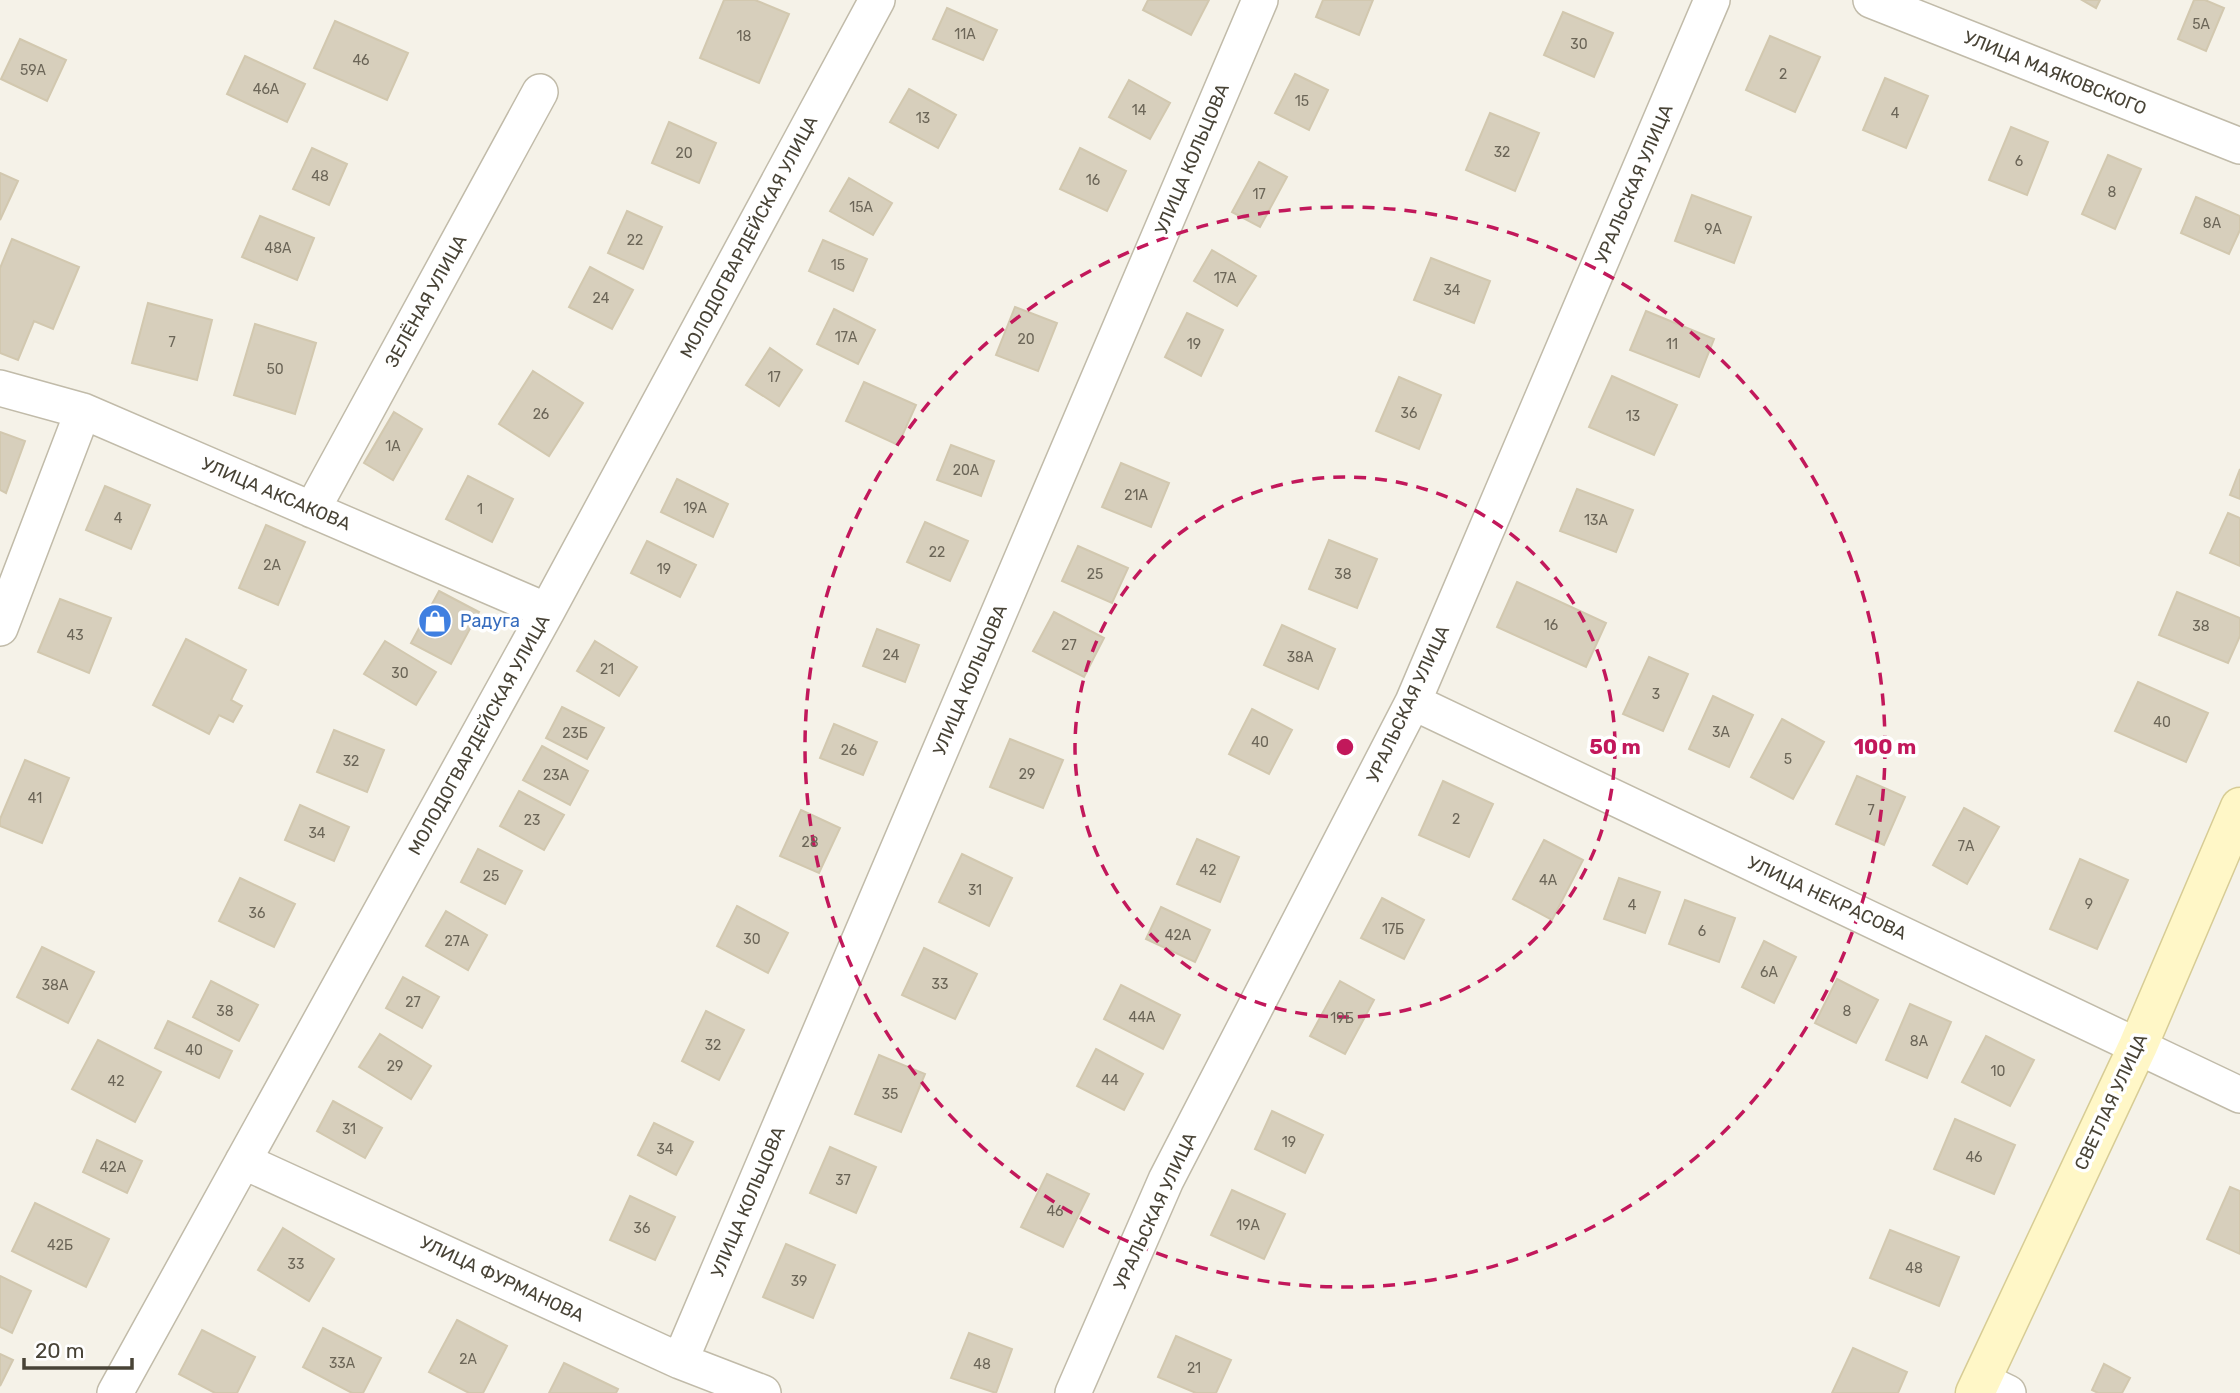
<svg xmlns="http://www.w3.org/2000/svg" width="2240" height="1393" viewBox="0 0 2240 1393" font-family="Rubik,sans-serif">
<rect width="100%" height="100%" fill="#f5f2e8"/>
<path fill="#d7cfbc" stroke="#d2c8af" stroke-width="2" d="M724,0H755L789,14L759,83L700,58Z
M1148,0H1209L1191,35L1143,10Z
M1323,0H1373L1359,35L1316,17Z
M2082,0H2100L2096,8Z
M2194,0H2205L2224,8L2206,51L2178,39Z
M947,8L997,30L983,60L933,39Z
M1563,12L1613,33L1594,77L1544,55Z
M335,21L408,53L387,100L314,68Z
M1770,36L1820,57L1795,112L1746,90Z
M20,39L66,60L47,101L1,79Z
M245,56L305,84L287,122L227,94Z
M1295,74L1328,90L1309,130L1275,113Z
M1885,78L1928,96L1906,148L1863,130Z
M1129,80L1170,103L1150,139L1109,117Z
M909,89L956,115L938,148L890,122Z
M1490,113L1539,133L1515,191L1466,170Z
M669,122L716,143L699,183L652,163Z
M2011,127L2048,142L2027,195L1989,180Z
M312,148L347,164L329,205L293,189Z
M1080,148L1126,171L1107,211L1060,189Z
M2108,155L2141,169L2115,229L2082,214Z
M1259,162L1287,177L1260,227L1232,212Z
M0,173L18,181L0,220Z
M849,178L892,203L873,235L830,211Z
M1692,195L1751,217L1734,263L1675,241Z
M2196,197L2240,216V230L2229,254L2181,233Z
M627,211L662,227L643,269L608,253Z
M260,216L314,238L297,280L242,257Z
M12,239L79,267L53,329L34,321L18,360L0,353V268Z
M823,240L867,259L853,291L809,271Z
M1212,250L1256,276L1237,306L1194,281Z
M1431,258L1490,281L1474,323L1414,300Z
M590,267L633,290L612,329L569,307Z
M148,303L212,320L197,380L132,363Z
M1015,307L1057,323L1038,371L996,355Z
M834,309L875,330L858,364L817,344Z
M1646,311L1714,339L1699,377L1630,350Z
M1187,313L1223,330L1201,376L1165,357Z
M255,324L316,343L295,414L234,395Z
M770,348L802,370L779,406L746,385Z
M533,371L583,403L549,456L499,424Z
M1612,376L1677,405L1654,455L1589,427Z
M1399,377L1441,395L1419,449L1376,431Z
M864,382L916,405L898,445L846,421Z
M394,412L422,429L393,480L364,463Z
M0,432L25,441L6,493L0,490Z
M951,445L994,461L981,496L937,480Z
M1121,463L1169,483L1151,527L1102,507Z
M2240,469V499L2230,495Z
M468,476L513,499L492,542L446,519Z
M677,479L728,504L713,537L661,512Z
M105,486L150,505L131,549L86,530Z
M1577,489L1633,510L1616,552L1560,531Z
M2228,513L2240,518V566L2210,553Z
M925,522L968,541L950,581L907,562Z
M266,525L305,542L278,605L239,588Z
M1329,540L1377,559L1357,608L1309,589Z
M647,541L696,565L680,597L631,573Z
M1078,546L1128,568L1112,603L1062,581Z
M1517,582L1606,623L1586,667L1497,627Z
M439,591L479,612L451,664L411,643Z
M2177,592L2240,618V636L2228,663L2159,635Z
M60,599L111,618L89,673L38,652Z
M1054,612L1104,638L1084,677L1033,651Z
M1282,625L1335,649L1318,689L1264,665Z
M877,629L919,645L905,682L863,666Z
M186,639L246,670L231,700L242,706L233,722L219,715L209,734L153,705Z
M385,641L436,672L416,705L364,674Z
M595,641L637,667L619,696L577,671Z
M1649,657L1688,674L1663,731L1623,714Z
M2138,682L2208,713L2186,762L2115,731Z
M1713,696L1753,715L1729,767L1689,749Z
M562,707L604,728L587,759L546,738Z
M1252,709L1292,730L1269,774L1229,754Z
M1782,719L1824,742L1793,799L1751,777Z
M834,724L877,742L863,775L820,758Z
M334,730L384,750L367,792L317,772Z
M1010,739L1063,760L1043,808L990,787Z
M542,746L588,771L570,805L523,780Z
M25,760L69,778L42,843L0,826V819Z
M1857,776L1905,797L1884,845L1836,824Z
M1443,781L1493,804L1469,857L1419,835Z
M519,791L564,815L544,850L500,826Z
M300,805L349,827L334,861L285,840Z
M1964,808L1999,827L1967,884L1933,865Z
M801,810L840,828L819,873L780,856Z
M1197,839L1239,857L1220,902L1177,884Z
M1544,840L1583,860L1552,920L1513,899Z
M478,849L522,871L505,904L461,882Z
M962,854L1012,878L989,926L939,902Z
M2080,859L2128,880L2097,949L2050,929Z
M240,878L295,904L274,947L219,921Z
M1619,878L1660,892L1645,933L1604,919Z
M1382,898L1424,920L1404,959L1361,938Z
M1685,900L1735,918L1719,962L1669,944Z
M737,906L788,933L768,973L717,946Z
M1161,907L1210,930L1195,962L1146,939Z
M446,911L487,935L468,970L426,946Z
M1764,941L1796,957L1774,1003L1742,987Z
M42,947L94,972L68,1023L17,997Z
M924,948L977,974L955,1019L902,995Z
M403,977L439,997L422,1028L386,1008Z
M1837,979L1878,1000L1856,1043L1815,1023Z
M211,981L258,1005L239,1041L193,1017Z
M1340,981L1374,1000L1345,1054L1310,1036Z
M1121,985L1180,1015L1163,1049L1104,1019Z
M1910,1004L1951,1022L1927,1078L1886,1060Z
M706,1011L744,1030L719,1080L682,1061Z
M168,1021L232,1051L219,1078L155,1048Z
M380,1034L431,1066L411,1099L359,1067Z
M1986,1036L2034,1060L2010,1106L1962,1082Z
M98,1040L161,1072L135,1122L72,1089Z
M1096,1049L1143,1074L1124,1110L1077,1086Z
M879,1055L925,1074L901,1132L855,1114Z
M333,1101L382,1128L365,1158L317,1131Z
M1272,1111L1323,1135L1305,1173L1255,1149Z
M1955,1119L2015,1145L1994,1194L1934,1169Z
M654,1123L693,1142L676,1175L638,1155Z
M97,1140L142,1161L127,1193L83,1172Z
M830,1147L876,1167L856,1213L810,1193Z
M1047,1174L1089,1194L1063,1247L1021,1227Z
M2230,1187L2240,1191V1254L2207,1239Z
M1232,1190L1285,1214L1264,1259L1211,1235Z
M630,1196L675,1217L655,1260L610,1240Z
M35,1203L109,1239L86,1287L12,1251Z
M283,1228L334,1259L309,1301L258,1270Z
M1890,1230L1959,1257L1939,1306L1870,1278Z
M786,1244L835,1265L813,1318L763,1297Z
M0,1276L31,1291L12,1333L0,1327Z
M457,1320L507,1346L483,1393H469L429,1372Z
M323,1328L381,1358L363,1393H352L303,1367Z
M202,1330L255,1357L237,1393H215L179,1374Z
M969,1333L1012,1349L996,1393L951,1378Z
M1176,1336L1231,1360L1216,1393H1196L1158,1377Z
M1853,1348L1907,1372L1898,1393H1832Z
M0,1354L13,1360L0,1386Z
M564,1363L618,1389L616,1393H549Z
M2104,1364L2130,1378L2122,1393H2098L2092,1390Z"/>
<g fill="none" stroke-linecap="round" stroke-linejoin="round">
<g stroke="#c1bba9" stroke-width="38">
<path id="street" d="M1871,0L2240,146
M0,388L83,411L547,611
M312,510L540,92
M0,628L83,411
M1413,702L2240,1095
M243,1161L680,1361L763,1393
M680,1361L1260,0
M1981,1380L2008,1393
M115,1393L547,611L877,0
M1073,1393L1166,1180L1413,702L1712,0"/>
</g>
<g stroke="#d7cc95" stroke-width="41">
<path id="secondary" d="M1975,1393L2138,1046L2240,807"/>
</g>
<use href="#street" stroke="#fff" stroke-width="35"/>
<use href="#secondary" stroke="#fff7c7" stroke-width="38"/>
</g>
<g fill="none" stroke="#c2185b" stroke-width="3.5" stroke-dasharray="12 9">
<circle cx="1345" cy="747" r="270"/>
<circle cx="1345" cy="747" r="540"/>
</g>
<defs>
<g id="shop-disc" transform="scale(1.75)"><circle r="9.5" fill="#3f7fe0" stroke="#fff"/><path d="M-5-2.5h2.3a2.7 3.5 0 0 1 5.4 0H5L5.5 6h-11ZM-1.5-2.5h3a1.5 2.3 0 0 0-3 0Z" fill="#fff"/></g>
</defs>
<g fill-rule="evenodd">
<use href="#shop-disc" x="435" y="621"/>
</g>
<g text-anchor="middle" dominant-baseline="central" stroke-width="7" stroke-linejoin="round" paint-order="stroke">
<g font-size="14" fill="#6c6658">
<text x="2201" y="24">5А</text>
<text x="965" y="34">11А</text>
<text x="744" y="36">18</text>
<text x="1579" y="44">30</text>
<text x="361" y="60">46</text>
<text x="33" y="70">59А</text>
<text x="1783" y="74">2</text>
<text x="266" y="89">46А</text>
<text x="1302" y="101">15</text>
<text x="1139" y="110">14</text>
<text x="1895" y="113">4</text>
<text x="923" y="118">13</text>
<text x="1502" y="152">32</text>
<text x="684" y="153">20</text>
<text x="2019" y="161">6</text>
<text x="320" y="176">48</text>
<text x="1093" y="180">16</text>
<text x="2112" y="192">8</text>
<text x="1259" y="194">17</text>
<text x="861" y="207">15А</text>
<text x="2212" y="223">8А</text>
<text x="1713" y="229">9А</text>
<text x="635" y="240">22</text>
<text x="278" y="248">48А</text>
<text x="838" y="265">15</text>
<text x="1225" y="278">17А</text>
<text x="1452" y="290">34</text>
<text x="601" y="298">24</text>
<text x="846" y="337">17А</text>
<text x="1026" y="339">20</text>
<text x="172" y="342">7</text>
<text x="1194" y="344">19</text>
<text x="1672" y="344">11</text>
<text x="275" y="369">50</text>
<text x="774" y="377">17</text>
<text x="1409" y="413">36</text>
<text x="541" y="414">26</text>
<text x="1633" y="416">13</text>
<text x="393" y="446">1А</text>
<text x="966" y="470">20А</text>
<text x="1136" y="495">21А</text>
<text x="695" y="508">19А</text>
<text x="480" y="509">1</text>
<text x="118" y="518">4</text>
<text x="1596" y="520">13А</text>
<text x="937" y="552">22</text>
<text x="272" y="565">2А</text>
<text x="664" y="569">19</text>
<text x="1095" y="574">25</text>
<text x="1343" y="574">38</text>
<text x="1551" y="625">16</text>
<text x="2201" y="626">38</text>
<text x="75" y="635">43</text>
<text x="1069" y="645">27</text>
<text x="891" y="655">24</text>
<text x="1300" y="657">38А</text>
<text x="607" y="669">21</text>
<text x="400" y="673">30</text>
<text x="1656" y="694">3</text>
<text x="2162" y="722">40</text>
<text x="1721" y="732">3А</text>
<text x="575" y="733">23Б</text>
<text x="1260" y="742">40</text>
<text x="849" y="750">26</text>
<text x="1788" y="759">5</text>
<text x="351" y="761">32</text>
<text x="1027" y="774">29</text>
<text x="556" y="775">23А</text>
<text x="35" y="798">41</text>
<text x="1871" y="810">7</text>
<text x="1456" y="819">2</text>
<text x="532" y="820">23</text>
<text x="317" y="833">34</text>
<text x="810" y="842">28</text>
<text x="1966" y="846">7А</text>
<text x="1208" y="870">42</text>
<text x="491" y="876">25</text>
<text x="1548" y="880">4А</text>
<text x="975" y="890">31</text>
<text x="2089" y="904">9</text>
<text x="1632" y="905">4</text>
<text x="257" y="913">36</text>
<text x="1393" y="929">17Б</text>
<text x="1702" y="931">6</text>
<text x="1178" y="935">42А</text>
<text x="752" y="939">30</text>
<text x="457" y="941">27А</text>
<text x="1769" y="972">6А</text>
<text x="940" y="984">33</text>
<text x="55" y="985">38А</text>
<text x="413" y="1002">27</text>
<text x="225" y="1011">38</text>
<text x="1847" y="1011">8</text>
<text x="1142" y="1017">44А</text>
<text x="1342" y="1018">19Б</text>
<text x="1919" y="1041">8А</text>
<text x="713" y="1045">32</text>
<text x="194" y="1050">40</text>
<text x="395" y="1066">29</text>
<text x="1998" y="1071">10</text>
<text x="1110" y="1080">44</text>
<text x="116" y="1081">42</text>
<text x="890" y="1094">35</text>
<text x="349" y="1129">31</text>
<text x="1289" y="1142">19</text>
<text x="665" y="1149">34</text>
<text x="1974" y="1157">46</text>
<text x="113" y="1167">42А</text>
<text x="843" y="1180">37</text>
<text x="1055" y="1211">46</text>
<text x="1248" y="1225">19А</text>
<text x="642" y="1228">36</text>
<text x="60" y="1245">42Б</text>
<text x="296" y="1264">33</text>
<text x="1914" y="1268">48</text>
<text x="799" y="1281">39</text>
<text x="468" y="1359">2А</text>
<text x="342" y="1363">33А</text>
<text x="982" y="1364">48</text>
<text x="1194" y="1368">21</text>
</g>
<g font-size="18" fill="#484336" stroke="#fff">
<text transform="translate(2055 73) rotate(22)">УЛИЦА МАЯКОВСКОГО</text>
<text transform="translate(1192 159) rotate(-67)">УЛИЦА КОЛЬЦОВА</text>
<text transform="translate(1634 184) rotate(-67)">УРАЛЬСКАЯ УЛИЦА</text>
<text transform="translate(749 237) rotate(-62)">МОЛОДОГВАРДЕЙСКАЯ УЛИЦА</text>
<text transform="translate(426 301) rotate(-61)">ЗЕЛЁНАЯ УЛИЦА</text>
<text transform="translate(276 494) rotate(23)">УЛИЦА АКСАКОВА</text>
<text transform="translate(970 680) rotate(-67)">УЛИЦА КОЛЬЦОВА</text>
<text transform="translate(1408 704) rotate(-65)">УРАЛЬСКАЯ УЛИЦА</text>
<text transform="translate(479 735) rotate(-61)">МОЛОДОГВАРДЕЙСКАЯ УЛИЦА</text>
<text transform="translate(1827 898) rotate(25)">УЛИЦА НЕКРАСОВА</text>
<text transform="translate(2111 1102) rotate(-65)">СВЕТЛАЯ УЛИЦА</text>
<text transform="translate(748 1202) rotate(-67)">УЛИЦА КОЛЬЦОВА</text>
<text transform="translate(1155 1211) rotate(-65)">УРАЛЬСКАЯ УЛИЦА</text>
<text transform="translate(502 1279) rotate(25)">УЛИЦА ФУРМАНОВА</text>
</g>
<g font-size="18" fill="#366cbe" stroke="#fff" text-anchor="start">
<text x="460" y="621">Радуга</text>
</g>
</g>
<circle cx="1345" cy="747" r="10" fill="#c2185b" stroke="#fff" stroke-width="3.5"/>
<g font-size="21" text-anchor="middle" font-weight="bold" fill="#c2185b" stroke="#fff" stroke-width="7" stroke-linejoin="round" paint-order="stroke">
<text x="1615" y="754">50 m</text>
<text x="1885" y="754">100 m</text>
</g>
<path d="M24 1358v10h108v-10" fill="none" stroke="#484336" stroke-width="3.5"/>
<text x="35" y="1358" font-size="21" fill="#484336" stroke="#ffffff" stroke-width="5" paint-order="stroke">20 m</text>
</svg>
